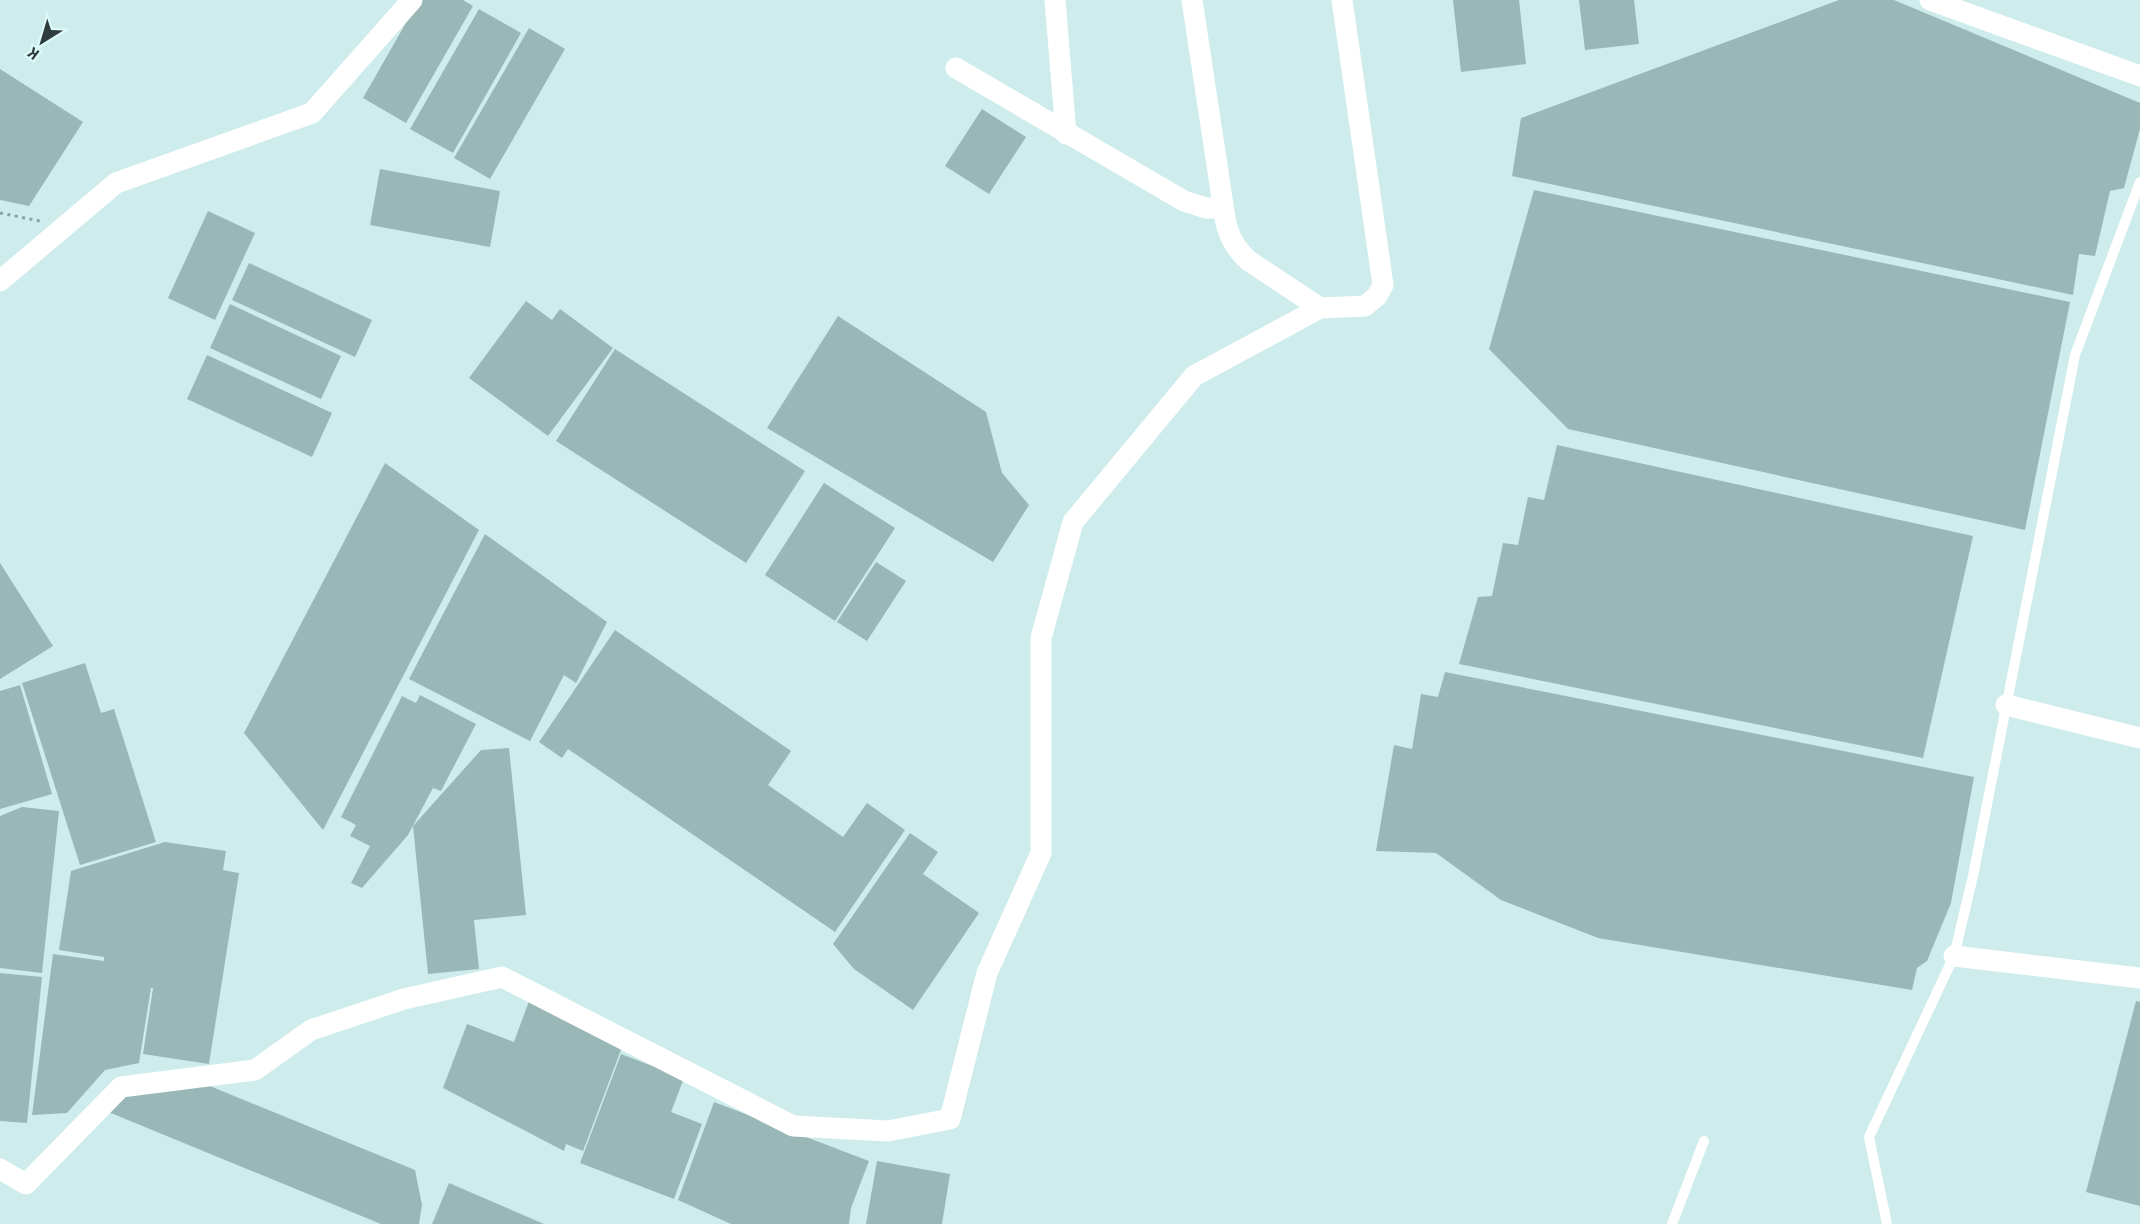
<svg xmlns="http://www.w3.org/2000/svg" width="2140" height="1224" viewBox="0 0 2140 1224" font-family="'Titillium Web',sans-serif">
<rect width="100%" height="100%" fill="#ceecec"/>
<path fill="#9ab7b7" d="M419,0H463L473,6L406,123L363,98Z
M1453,0H1519L1526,64L1461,72Z
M1579,0H1634L1639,44L1585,50Z
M1839,0H1894L2140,103V129L2124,188L2110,191L2095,256L2079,254L2073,295L1512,176L1521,118Z
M479,9L521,33L453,153L410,129Z
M529,28L565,49L490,179L454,158Z
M0,69L83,122L29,206L0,200Z
M982,109L1026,137L989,194L945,166Z
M380,169L500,191L490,247L370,225Z
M1534,190L2070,302L2025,530L1568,429L1489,349Z
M208,211L255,233L215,320L168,298Z
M249,263L372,320L355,357L232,300Z
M526,301L552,320L560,309L613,348L548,436L469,378Z
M230,304L341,356L321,399L210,348Z
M838,316L986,412L1002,473L1029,505L993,562L767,428Z
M615,349L805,471L746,563L556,441Z
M207,355L332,413L312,457L187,399Z
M1557,445L1973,536L1923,758L1459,664L1478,597L1492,596L1503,543L1518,545L1528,497L1544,500Z
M385,463L479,530L323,830L244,733Z
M824,483L895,528L835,621L765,575Z
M485,534L607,622L576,683L564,675L530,741L409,679Z
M876,562L906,581L867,641L837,622Z
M0,563L53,646L0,679Z
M615,630L791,751L768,785L843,837L867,803L905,830L835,932L568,749L562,758L539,742Z
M85,663L101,713L114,709L156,842L80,865L22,683Z
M1445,672L1974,777L1951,903L1927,961L1917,968L1912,990L1598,938L1501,900L1436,853L1376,851L1394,745L1412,749L1421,694L1438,697Z
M20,685L52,794L0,809V691Z
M420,695L476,724L441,791L433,788L408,835L362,888L351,883L370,846L350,836L356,825L341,817L402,696L416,703Z
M509,748L526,915L474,920L479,969L428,974L413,826L481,750Z
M22,807L59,811L42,973L0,968V816Z
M910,833L938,852L923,874L979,913L913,1010L854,969L833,944Z
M165,842L226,851L223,870L239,873L209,1064L143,1054L153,988H151L139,1063L105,1070L67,1113L32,1115L53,954L104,961V957L59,950L71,871Z
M0,973L42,977L27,1123L0,1121Z
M529,1001L622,1047L583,1151L566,1144L564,1151L443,1088L467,1024L514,1042Z
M2136,1001L2140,1002V1206L2086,1192Z
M621,1054L684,1078L671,1112L702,1124L674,1199L580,1163Z
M205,1084L415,1170L422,1205L419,1224H381L106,1111L127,1095Z
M714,1102L869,1161L851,1208L849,1224H731L678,1200Z
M877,1161L950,1174L942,1224H866Z
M449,1183L544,1224H432Z"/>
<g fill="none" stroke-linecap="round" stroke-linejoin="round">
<path stroke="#8aa0a0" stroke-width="3" stroke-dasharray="3 4.5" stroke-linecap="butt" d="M0,213L40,221"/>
<path stroke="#fff" stroke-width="10" d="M1672,1224L1704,1141
M1887,1224L1869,1137L1954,956L1973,876L2075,355L2140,182"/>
<path stroke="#fff" stroke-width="21" d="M1055,0L1066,134
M1192,0L1225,218C1228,236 1235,249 1249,261L1320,308
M1930,0L2140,76
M956,68L1184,201L1206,208H1223
M0,281L116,183L312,113L412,0
M2006,705L2140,738
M1954,956L2140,978
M0,1169L26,1184L121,1087L255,1070L311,1030L404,999L502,977L793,1126L888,1131L950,1119L987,973L1041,853V638L1073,522L1194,376L1320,308L1365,306L1377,296L1383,285L1342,0"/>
</g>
<g transform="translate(42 42) rotate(217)" stroke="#dbf9f9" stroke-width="4.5" paint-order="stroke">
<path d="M0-4.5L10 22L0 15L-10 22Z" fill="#303c3c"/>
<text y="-9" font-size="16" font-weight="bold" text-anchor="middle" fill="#303c3c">K</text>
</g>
</svg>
